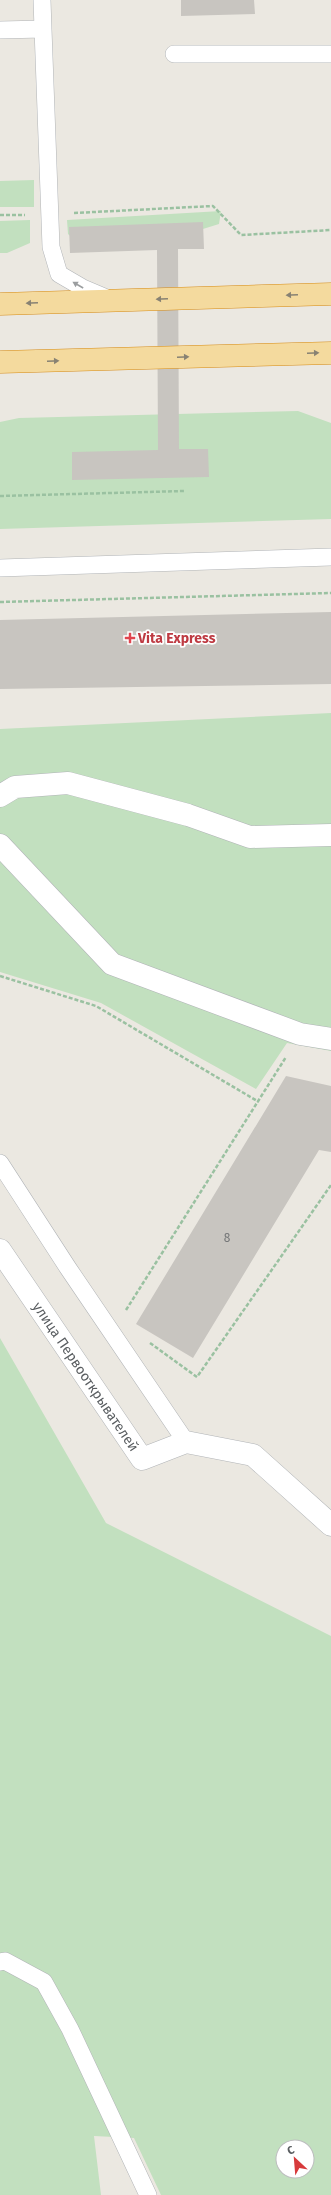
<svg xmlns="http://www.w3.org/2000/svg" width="331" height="2195" viewBox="0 0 331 2195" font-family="'Fira Sans',sans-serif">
<rect width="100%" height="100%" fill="#ebe8e1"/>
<path fill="#c2e0bf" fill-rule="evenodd" d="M34,180V207H0V181Z
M221,211L219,224L161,242L81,246L68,234L67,220Z
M30,220V243L7,253H0V221Z
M298,411L331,423V519L0,529V422L19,418Z
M331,713V1051L287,1043L256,1089L101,1003L0,972V729Z
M0,1338L106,1523L331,1636V2195H161L134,2138L94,2136L101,2195H0ZM283,2147H307V2171H283Z"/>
<path fill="#c8c5c0" d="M181,0H254L255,14L181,16Z
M203,222L204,249H178L179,449H208L209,477L72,480V452L158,450L157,250L70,253L69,227Z
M331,612V684L0,689V620Z
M286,1076L331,1086V1152L319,1150L193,1358L136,1324Z"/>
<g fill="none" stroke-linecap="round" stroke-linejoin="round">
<g stroke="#b1b4b7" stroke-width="18">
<path id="service" d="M42,0L43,29
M0,30L43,29L51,247L59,274L83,288L109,299
M174,54H331
M0,568L331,557
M0,1163L68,1268L186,1442
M0,1962L5,1961L44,1982L70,2029L148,2195"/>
</g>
<g stroke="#b1b4b7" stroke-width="23">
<path id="pedestrian" d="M0,796L15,787L68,783L188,815L250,837L331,835
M0,845L112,964L300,1034L331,1039"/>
</g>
<g stroke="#b1b4b7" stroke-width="23">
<g id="minor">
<path id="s1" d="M0,1250L142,1459L186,1442L253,1455L331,1525"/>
</g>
</g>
<g stroke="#d68b15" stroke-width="23">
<path id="trunk" d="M0,304L331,294
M0,362L331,353"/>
</g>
<path stroke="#9ac1a1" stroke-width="2.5" stroke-dasharray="4 2" stroke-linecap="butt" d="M74,213L213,206L241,235L331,230
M0,215H25
M0,496L184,491
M0,602L331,593
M0,976L96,1006L259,1102
M126,1310L286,1057
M150,1343L197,1377L331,1185"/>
<use href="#service" stroke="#fff" stroke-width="17"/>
<use href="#pedestrian" stroke="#fff" stroke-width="22"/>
<use href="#minor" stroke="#fff" stroke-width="22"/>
<use href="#trunk" stroke="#f4da9e" stroke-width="22"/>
</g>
<defs><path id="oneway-solid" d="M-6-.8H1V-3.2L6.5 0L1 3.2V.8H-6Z"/></defs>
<use fill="#9b9ea0" href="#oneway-solid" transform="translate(78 285) rotate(-150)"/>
<g fill="#888273">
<use href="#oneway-solid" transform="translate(292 295) rotate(178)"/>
<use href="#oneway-solid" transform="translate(162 299) rotate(178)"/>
<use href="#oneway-solid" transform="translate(32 303) rotate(178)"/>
<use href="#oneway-solid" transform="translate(313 353) rotate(-2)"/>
<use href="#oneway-solid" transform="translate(183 357) rotate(-2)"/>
<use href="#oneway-solid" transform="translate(53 361) rotate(-2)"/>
</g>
<path fill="#e0444e" stroke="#fff" stroke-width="1.5" d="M128 632h4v4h4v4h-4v4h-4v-4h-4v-4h4z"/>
<g text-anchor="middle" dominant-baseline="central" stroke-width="3.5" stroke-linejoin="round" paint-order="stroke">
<g font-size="12" fill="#757778">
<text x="227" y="1238">8</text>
</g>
<g font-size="14" font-weight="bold" fill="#be3a42" stroke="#fff" text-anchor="start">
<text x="138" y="638">Vita Express</text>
</g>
<g font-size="14" fill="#595d60" stroke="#fff">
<text stroke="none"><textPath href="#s1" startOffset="153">улица Первооткрывателей</textPath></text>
</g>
</g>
<g transform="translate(295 2159) rotate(334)"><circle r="19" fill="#ffffff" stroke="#bdbebf"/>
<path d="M0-3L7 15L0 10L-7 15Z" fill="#d73a3b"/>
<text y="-6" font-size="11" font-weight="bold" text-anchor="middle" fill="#595d60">С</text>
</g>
</svg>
